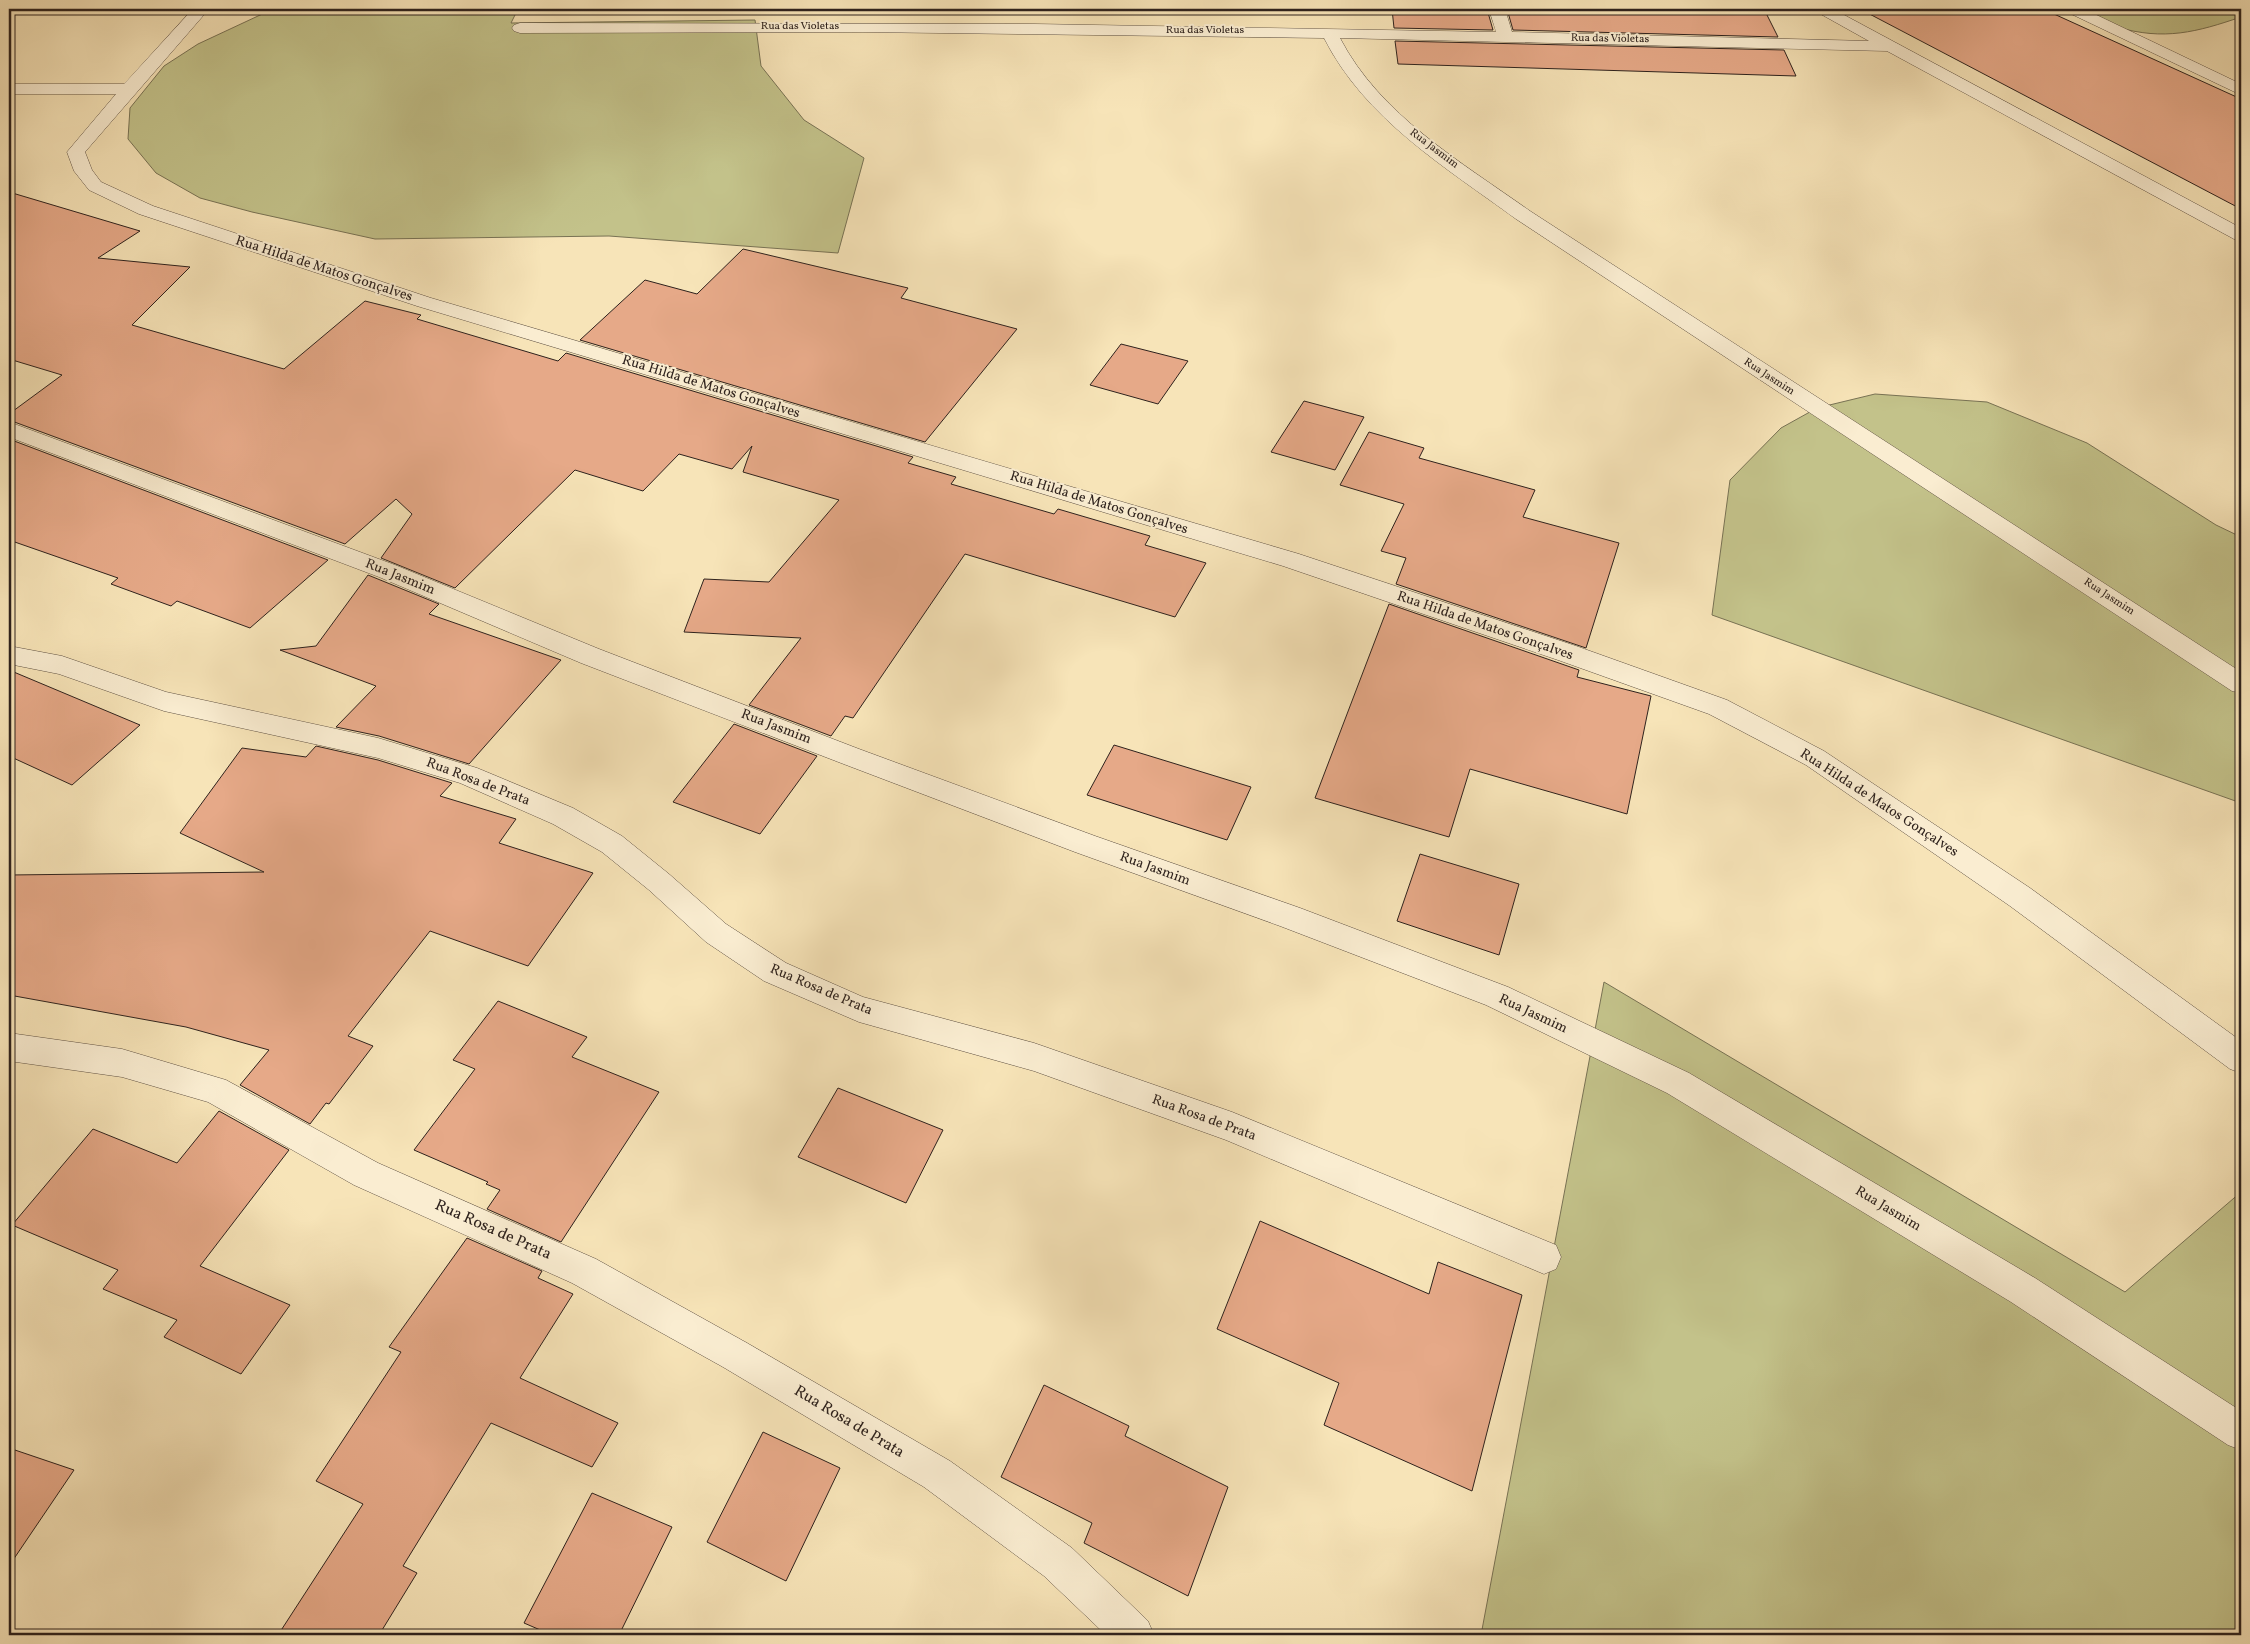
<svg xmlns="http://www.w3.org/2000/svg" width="2250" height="1644" viewBox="0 0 2250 1644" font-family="Vollkorn,serif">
<rect width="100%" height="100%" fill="#f7e4b8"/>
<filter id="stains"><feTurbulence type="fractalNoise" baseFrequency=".004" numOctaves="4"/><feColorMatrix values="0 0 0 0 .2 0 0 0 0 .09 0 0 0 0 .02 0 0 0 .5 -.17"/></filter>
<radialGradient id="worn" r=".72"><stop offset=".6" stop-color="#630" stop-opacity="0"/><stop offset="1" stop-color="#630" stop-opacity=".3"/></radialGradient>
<path fill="#c3c28a" stroke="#787254" d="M273,9H518L511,23L755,20L761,66L804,120L864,158L838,253L609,236L375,239L252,212L200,198L156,173L128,139L130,108L164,66L198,44Z
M2079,9H2241V17C2197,32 2164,41 2117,27C2104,23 2092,15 2079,9Z
M1875,394L1987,402L2087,443L2216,525L2241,537V803L1712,615L1730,480L1781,428L1817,408Z
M1604,982L2125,1292L2241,1192V1635H1481Z"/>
<path fill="#e6a988" stroke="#2e221d" d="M1392,9H1487L1493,30L1394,28Z
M1507,9H1764L1778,37L1513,30Z
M1860,9H2043L2241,99V209Z
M1395,41L1784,50L1796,76L1398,64Z
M9,192L140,231L98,258L190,267L132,325L284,369L365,301L421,315L417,319L558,361L566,353L913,457L908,463L956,477L951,484L1054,514L1058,509L1150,536L1145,545L1206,563L1175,617L965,554L853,718L845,716L831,736L749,705L801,638L684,632L704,579L769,582L839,500L743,472L752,446L732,469L679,454L643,491L575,470L455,588L381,558L412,514L396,499L345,544L9,420V414L62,375L9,359Z
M743,249L908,288L901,298L1017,329L925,442L580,340L645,280L697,294Z
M1121,344L1188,361L1158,404L1090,385Z
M1304,401L1364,417L1335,470L1271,452Z
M1369,432L1424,448L1419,458L1535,490L1523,517L1619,543L1586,648L1396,584L1406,558L1381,551L1404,504L1340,485Z
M9,439L328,560L250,628L177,601L171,606L111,584L118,578L9,540Z
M368,575L439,604L429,614L561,660L469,764L379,736L336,727L376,686L280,650L316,646Z
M1389,604L1579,670L1577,677L1651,696L1627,814L1470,769L1449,837L1315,798Z
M9,670L140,725L72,785L9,756Z
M734,724L817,756L760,834L673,802Z
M1114,745L1251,787L1227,840L1087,795Z
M316,746L378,760L452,783L440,796L516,819L499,843L593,873L528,966L430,931L348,1036L373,1046L329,1104L326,1103L310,1124L240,1085L269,1050L186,1027L9,995V875L264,872L180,833L242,748L306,757Z
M1420,854L1519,884L1499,955L1397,921Z
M498,1001L587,1037L572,1057L659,1092L561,1242L487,1209L500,1190L486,1184L488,1182L414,1150L475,1069L453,1060Z
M838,1088L943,1130L906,1203L798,1157Z
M219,1111L289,1150L200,1266L290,1305L241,1374L164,1337L177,1320L103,1289L118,1270L12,1225L93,1129L177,1163Z
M1260,1221L1429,1294L1438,1262L1522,1295L1472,1491L1324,1425L1339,1383L1217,1329Z
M467,1238L542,1271L538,1278L573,1294L520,1378L618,1423L592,1467L491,1423L403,1566L417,1573L379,1635H278L363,1504L316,1481L401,1352L389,1347Z
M1044,1385L1129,1426L1125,1436L1228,1487L1188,1596L1084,1543L1092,1523L1001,1477Z
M763,1432L840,1468L786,1581L707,1542Z
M9,1448L74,1470L9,1566Z
M592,1493L672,1527L619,1635H552L524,1623Z"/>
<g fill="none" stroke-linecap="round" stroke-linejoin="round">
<g stroke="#605244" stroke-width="1">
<path id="minor" d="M193,9H209L85,152L92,170L101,182L153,206L431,298L1299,554L1576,646L1727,700L1824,751L2030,888L2241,1041V1073L2230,1069L2010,906L1806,765L1709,714L1558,660L1283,566L417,306L139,214L89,190L74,171L67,152L116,94H9V84H124Z
M1489,9H1505L1512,32L1869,41L1817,12L1814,9H1833L2241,228V241L2234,239L1887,51L1340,38C1380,115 1461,162 1530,211L2241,672V693L2232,691L1516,219C1445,167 1365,119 1324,38L863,32L520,33L514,31L512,28L514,25L520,23L1034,24L1496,32Z
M2064,9H2084L2241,84V95L2067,12Z
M9,422L395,565L599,649L859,749L1095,836L1300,908L1508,987L1689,1073L2035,1278L2241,1411V1450L2228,1445L2011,1302L1667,1093L1486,1005L1280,926L1075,852L841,763L581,663L379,577L9,437Z
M9,646L62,656L166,692L378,738L477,768L573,808L622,836L669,874L726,924L786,963L863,997L1034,1043L1232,1112L1556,1245L1561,1257L1556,1269L1544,1274L1226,1140L1034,1071L859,1022L764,981L706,942L649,890L602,852L553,824L460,783L378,758L164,711L59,674L9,664Z
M9,1033L122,1049L226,1080L378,1163L596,1259L747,1343L950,1461L1072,1548L1148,1621L1154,1635H1106L1044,1576L924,1487L723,1367L572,1283L354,1185L208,1102L122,1077L9,1061Z"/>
</g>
<use href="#minor" fill="#faedd1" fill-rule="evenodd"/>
</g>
<g text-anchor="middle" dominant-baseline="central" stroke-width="4" stroke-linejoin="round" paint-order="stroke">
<g font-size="11" fill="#2e221d" stroke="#faedd1">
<text x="800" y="26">Rua das Violetas</text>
<text x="1205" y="30">Rua das Violetas</text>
<text transform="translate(1610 39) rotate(1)">Rua das Violetas</text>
<text transform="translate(1434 149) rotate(37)">Rua Jasmim</text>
<text transform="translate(1769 377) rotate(33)">Rua Jasmim</text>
<text transform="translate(2109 597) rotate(33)">Rua Jasmim</text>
</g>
<g font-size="14" fill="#2e221d" stroke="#faedd1">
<text transform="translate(324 269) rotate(18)">Rua Hilda de Matos Gonçalves</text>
<text transform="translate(711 387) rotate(17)">Rua Hilda de Matos Gonçalves</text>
<text transform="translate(1099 503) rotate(17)">Rua Hilda de Matos Gonçalves</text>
<text transform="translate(400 577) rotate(22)">Rua Jasmim</text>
<text transform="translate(1485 626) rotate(19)">Rua Hilda de Matos Gonçalves</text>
<text transform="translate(776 727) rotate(21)">Rua Jasmim</text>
<text transform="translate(478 782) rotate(21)">Rua Rosa de Prata</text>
<text transform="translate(1879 803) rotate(33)">Rua Hilda de Matos Gonçalves</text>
<text transform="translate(1155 869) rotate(20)">Rua Jasmim</text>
<text transform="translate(821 990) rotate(23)">Rua Rosa de Prata</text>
<text transform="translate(1533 1014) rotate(25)">Rua Jasmim</text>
<text transform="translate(1204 1118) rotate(20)">Rua Rosa de Prata</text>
<text transform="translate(1888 1209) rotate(31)">Rua Jasmim</text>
</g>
<g font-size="16" fill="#2e221d" stroke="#faedd1">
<text transform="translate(493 1230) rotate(24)">Rua Rosa de Prata</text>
<text transform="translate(849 1422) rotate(31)">Rua Rosa de Prata</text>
</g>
</g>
<rect width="2250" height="1644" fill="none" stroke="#f7e4b8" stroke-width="30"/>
<rect x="10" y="10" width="2230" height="1624" fill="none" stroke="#2e221d" stroke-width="2.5"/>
<rect x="15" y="15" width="2220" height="1614" fill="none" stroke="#2e221d"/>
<rect width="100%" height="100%" filter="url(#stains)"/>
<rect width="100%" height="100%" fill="url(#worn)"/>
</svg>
